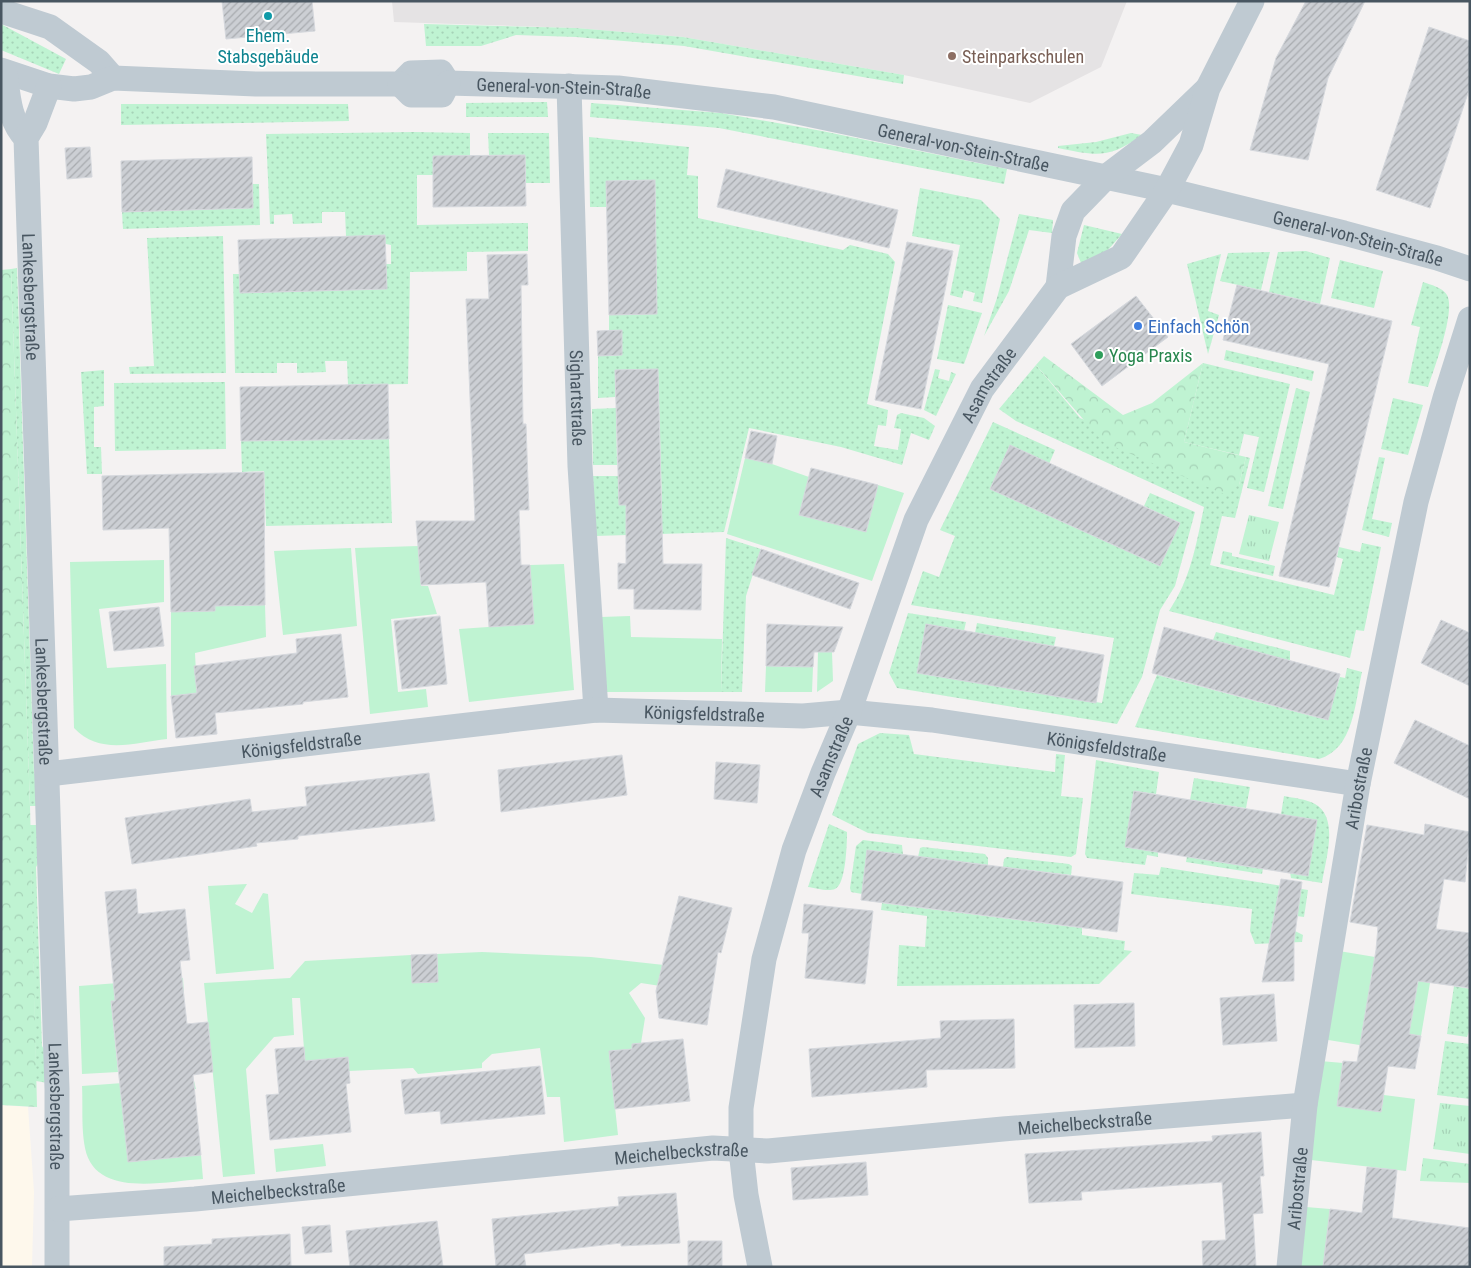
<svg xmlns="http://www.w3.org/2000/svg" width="1471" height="1268" viewBox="0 0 1471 1268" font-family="'Roboto Condensed',sans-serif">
<defs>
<pattern id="grass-dots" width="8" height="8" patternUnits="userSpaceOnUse" patternTransform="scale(1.25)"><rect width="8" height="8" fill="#bff3d2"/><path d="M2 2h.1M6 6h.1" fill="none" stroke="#a6d2b7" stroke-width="1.8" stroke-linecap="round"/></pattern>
<pattern id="forest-crowns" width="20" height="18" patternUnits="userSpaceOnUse" patternTransform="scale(1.25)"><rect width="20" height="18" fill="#bff3d2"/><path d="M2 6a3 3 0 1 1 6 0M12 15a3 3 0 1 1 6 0" fill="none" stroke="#a6d2b7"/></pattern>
<pattern id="park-tufts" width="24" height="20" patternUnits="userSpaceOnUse" patternTransform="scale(1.25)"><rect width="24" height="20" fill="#bff3d2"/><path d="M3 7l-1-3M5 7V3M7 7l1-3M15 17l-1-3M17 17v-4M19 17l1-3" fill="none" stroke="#a6d2b7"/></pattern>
<pattern id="building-hatch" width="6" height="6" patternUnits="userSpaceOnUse" patternTransform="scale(1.25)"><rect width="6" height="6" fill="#cccfd4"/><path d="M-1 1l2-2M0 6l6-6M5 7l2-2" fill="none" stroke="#a8abaf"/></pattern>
</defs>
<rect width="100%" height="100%" fill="#f4f2f2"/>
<path fill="#fef8ec" d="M1,1105L28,1107L34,1192L32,1267H1Z"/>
<path fill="#e5e3e4" d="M392,1H1127L1101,67L1030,103L904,75L683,37L576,28L394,22Z"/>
<path fill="url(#grass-dots)" d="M1,24L66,59L59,74L1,50Z
M424,24L576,28L683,37L904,75L903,84L684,46L576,37L516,35L481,46H426Z
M547,102L548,117H466V103Z
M591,103L721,113L822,131L1007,169L1004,184L719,128L590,117Z
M121,104H348L349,121L121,125Z
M414,132L470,133V156H433V175H417V225L528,223V251L467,252V271L410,272L408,384L348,385L347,361H325L326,372L297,373V363H277V373H235L233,274H239L240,293L386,289V264H391V245L346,236L345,212H322V223L293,224L292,214L274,215V224H270L266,134Z
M488,133H549L550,183H526L525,155H489Z
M1131,133L1142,135C1109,159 1097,156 1058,148V146L1096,142Z
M589,137L689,147L687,175L698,176V218L843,250L850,245L888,254L895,262L867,404L888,410L886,426L878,425L874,446L898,450L901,429L894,428L897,415L901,413L924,418L935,426L929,440L911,433L902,465L841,447L749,428L724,532L595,536L593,476H618L619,505L662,503L658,369L615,370V397L598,398V356L622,355L621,330H609V315L657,314L655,180L606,181V207H590Z
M252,184H259L260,225L123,229L122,212L253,208Z
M920,188L981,200L1000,219L982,303L973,301L975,293L964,290L962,298L950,295L960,245L912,236Z
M1019,214L1053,220L1052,233L1029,230L1009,291L984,336L997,298Z
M1084,225L1122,234L1107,251L1081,263L1077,253Z
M223,236L226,373L130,374L129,367L154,366L147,238Z
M1306,251L1330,258L1320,304L1269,292L1278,252Z
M1270,252L1261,290L1220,281L1228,253Z
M1221,254L1208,311L1219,315L1208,354L1187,264Z
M1340,260L1383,271L1374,308L1331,298Z
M17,268L34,773L39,778L40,806H30L11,269Z
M1423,282C1431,285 1442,287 1447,295C1456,311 1434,369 1428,387L1408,383L1420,327L1411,325Z
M948,305L982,313L964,364L937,359Z
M1226,350L1314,371L1312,381L1224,360Z
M1203,363L1290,384L1264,492L1247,488L1259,437L1244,434L1239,455L1184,442Z
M1036,365L1080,418L1239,485L1246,457L1250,458L1235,518L1222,516L1210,565L1334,595L1343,559L1337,557L1339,547L1360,552L1362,543L1381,547L1364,631L1356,630L1350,658L1169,611C1191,578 1196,545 1204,507L1016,421L999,409Z
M935,369L940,370L938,378L949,381L951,372L956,374L936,416L924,410Z
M104,370V406L94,407V447H101L102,474H87L81,372Z
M225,382L226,449L115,451L114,383Z
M1296,388L1310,392L1283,509L1268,506Z
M1393,398L1423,405L1408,455L1381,449Z
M616,408L617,465H593L592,409Z
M993,422L1055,450L1049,464L1010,446L990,489L1160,566L1180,523L1144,506L1150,493L1195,512L1175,586L1160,610L1142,677L1117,724L897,688L889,673L908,613L966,622L964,631L926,624L918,673L1102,703L1114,638L911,605L923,571L939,577L955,536L940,530Z
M389,439L392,523L266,526L264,471L242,472L241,441Z
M1379,457L1385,458L1372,519L1392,523L1389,537L1362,530Z
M726,538L761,549L746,596L742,692H721Z
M1223,551L1232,553V556L1275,566L1273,576L1220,564Z
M977,623L1056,637L1054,646L975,633Z
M1216,632L1290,651V661L1213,640Z
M1347,668L1362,672C1355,702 1354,749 1319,759L1135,727L1157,675L1327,720L1340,677L1345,678Z
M880,733L909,735L914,754L1055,772L1056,754L1065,755L1061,796L1083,798L1076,854L1071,857L868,833L832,815L858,744Z
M1096,760L1159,772L1156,794L1134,791L1158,852V857L1147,855L1145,865L1087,858L1085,854Z
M1194,778L1250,787L1246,808L1190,800Z
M1284,796C1294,798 1306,799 1315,804C1340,818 1325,861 1322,883L1291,878L1281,814Z
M829,824L847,832C847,843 846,885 835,889C828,892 815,888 808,887Z
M30,825H40L41,859L36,867L42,1046L47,1054L48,1083L36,1081Z
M863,840L902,845L903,855L862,894L851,892L850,888L856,846Z
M923,847L985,854L988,858V865L918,857L920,848Z
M1187,856L1263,868L1262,874L1186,862Z
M1007,857L1069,864L1072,866L1071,875L1003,867L1004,859Z
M1161,867L1308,890L1304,917L1275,913L1271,932L1295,931L1303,935L1302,942L1255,944L1250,931L1252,909L1131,894L1134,873L1159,875Z
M882,903L1082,928V935L1125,941L1124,950L1132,951L1099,984L897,986L899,945L925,947L927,916L881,910Z
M1454,986L1470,989V1029L1467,1037L1447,1034Z
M1445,1041L1470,1044V1099L1437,1095Z"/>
<path fill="url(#forest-crowns)" d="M11,269L30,806L37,1107L1,1105V270Z
M1044,356L1123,415L1152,403L1203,363L1184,442L1246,457L1239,485L1224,494L1103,442L1036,365Z
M1423,1158L1470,1164V1183L1420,1181Z"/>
<path fill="url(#park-tufts)" d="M1249,515L1279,522L1269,561L1239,554Z
M1440,1103L1470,1106V1154L1433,1149Z"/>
<path fill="#bff3d2" d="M745,458L772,464L809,477L799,515L866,532L878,485L904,493L872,581L727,534Z
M418,546L421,586H428L437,614L391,619L398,692L426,689L428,707L370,714L355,548Z
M351,548L357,626L283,635L274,551Z
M164,560V602L99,609L107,668L166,664L167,739C134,743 99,755 74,728L70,562Z
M564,564L574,690L469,702L459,629L534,624L530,565Z
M265,605L266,637L195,653L197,693L171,696V612L215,611V606Z
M630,616L631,637L722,639L721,692H606L601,617Z
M818,651L832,652L833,681L817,692Z
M766,666L813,667L812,692H765Z
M247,884L235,904L252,913L263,893L268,894L274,969L216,974L208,886Z
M1339,951L1375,957L1410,1024L1421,963L1433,965L1421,1036L1405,1033L1403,1052L1322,1039Z
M482,952L591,957L664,965L706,993L641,983L629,993L645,1018L641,1043L632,1044V1049L609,1051L618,1135L564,1142L560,1097H547L540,1048L492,1054L482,1063V1068L418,1074L413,1068L349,1071L348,1057L305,1061L300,998H292L294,1035L274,1037L246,1069L255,1174L223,1177L204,983L290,978L305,961L411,955L413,983L438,982L437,954Z
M183,978L184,994L111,1001L118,1072L82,1074L79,986Z
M1320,1061L1343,1063L1337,1106L1381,1111L1384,1095L1415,1099L1406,1171L1311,1160Z
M177,1079L194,1081L196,1089L125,1096L128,1162L201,1155L203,1179C166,1181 95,1199 85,1148C81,1128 83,1105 82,1086Z
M323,1144L326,1166L276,1172L274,1149Z
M1306,1207L1330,1209L1323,1267H1300Z"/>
<path fill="url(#building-hatch)" stroke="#d5d8dd" d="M222,1H312L315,31L226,39Z
M1306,1H1365L1328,78L1308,160L1250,150L1276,58Z
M1429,27L1470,41V87L1430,208L1376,190Z
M90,147L92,177L67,179L65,148Z
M525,155L526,206L433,207V156Z
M252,157L253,208L122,212L121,161Z
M726,169L898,210L889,248L717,207Z
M655,180L657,314L609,315L606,181Z
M385,235L387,289L240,293L238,240Z
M907,242L953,251L921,409L875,400Z
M527,254L528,285H521L523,424H526L529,510H519L521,565H530L534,624L489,627L486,582L421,585L416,521H475L466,299H489L487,255Z
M1237,285L1392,321L1329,587L1279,576L1329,364L1223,340Z
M1136,296L1168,337L1102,386L1071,344Z
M622,330V355L598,356L597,331Z
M658,369L663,564H702L701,610L634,609V589H618V563L626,564V505H619L615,370Z
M388,384L389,439L241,441L240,387Z
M751,431L777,436L772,464L745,458Z
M1010,445L1180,523L1160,566L990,489Z
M811,468L878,485L866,532L799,515Z
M264,472L265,605L215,606V611L171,612L169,528L103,530L102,476Z
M761,549L859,583L850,609L752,575Z
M159,607L164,646L114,651L109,612Z
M440,616L447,684L402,689L394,621Z
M1441,620L1470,633V686L1421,663Z
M767,624L843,627L834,652H814L813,667L766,666Z
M926,624L1104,655L1096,703L917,673Z
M1164,627L1340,674L1328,720L1152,673Z
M341,634L348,697L303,702V704L215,713L217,734L176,738L171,696L197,693L194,666L297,653L296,639Z
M1415,720L1470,746V799L1394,763Z
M622,755L627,795L501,812L498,770Z
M716,762L760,765L757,803L714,799Z
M429,773L435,821L298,836V839L256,843L257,846L132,864L125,818L250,799L252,812L307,806L305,787Z
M1134,791L1317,820L1308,876L1125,847Z
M1425,824L1470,832L1465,882L1444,879L1436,929L1470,933V988L1418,981L1409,1034L1421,1036L1415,1069L1388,1066L1381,1112L1337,1106L1343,1061L1357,1062L1376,950L1378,927L1350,922L1367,825L1424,835Z
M867,850L1123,882L1117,932L861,900Z
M1281,879L1302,882L1294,941V981L1262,982Z
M136,889L138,914L185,909L190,960L180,961L187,1024L208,1022L213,1072L193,1075L201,1155L128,1162L111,1001H115L105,892Z
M679,896L732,908L721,953L718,952L707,1025L659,1018L656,991Z
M804,904L873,911L865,984L805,978L809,933H802Z
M437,954L438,982L412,983L411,955Z
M1274,994L1277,1041L1223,1045L1220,998Z
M1134,1003L1135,1046L1075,1048L1074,1005Z
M1014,1019L1015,1068L926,1070L927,1087L812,1097L809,1049L941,1038L940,1021Z
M683,1039L690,1101L615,1109L609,1051L632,1049V1044Z
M304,1047L305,1061L348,1057L350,1083L346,1084L351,1132L270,1140L266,1095L279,1094L275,1049Z
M540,1066L545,1114L441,1124L440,1111L405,1114L401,1080Z
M1261,1132L1264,1176H1260L1263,1213L1253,1214L1256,1267H1203L1202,1241L1226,1240L1222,1182L1081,1192L1082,1200L1029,1203L1025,1154L1213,1141L1212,1136Z
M866,1162L868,1195L793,1200L791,1168Z
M1367,1167L1397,1170L1392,1218L1470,1228V1267H1323L1330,1209L1362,1213Z
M676,1193L680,1243L621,1246V1243L524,1254L526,1267H496L492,1219L619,1206L618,1197Z
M437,1221L443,1267H350L346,1231Z
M330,1225L332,1252L305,1254L302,1227Z
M290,1234L291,1267H164V1247L212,1244V1239Z
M688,1241H722V1267H688Z"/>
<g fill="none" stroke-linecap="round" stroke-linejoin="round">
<g stroke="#bfcad2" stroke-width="25">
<path d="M1,11L50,27L99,62L113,78"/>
<path d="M1,70L49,86L74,89L91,87L113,78L256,84H400L411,73L441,72L448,83"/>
<path d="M5,72C8,95 9,121 26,138"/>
<path id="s1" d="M448,83L618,88L774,107L1167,190L1344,233L1437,258L1470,269"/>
<path d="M400,84L411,95H442L448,83"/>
<path id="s2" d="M49,86L35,123L26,138L57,1089V1267"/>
<path id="s3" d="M569,86L580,466L596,710"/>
<path d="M1058,287L1064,236L1073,211L1107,176L1152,142L1206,90"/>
<path id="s4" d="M48,774L596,710L803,716L849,712L932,720L1358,784"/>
<path id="s5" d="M58,1209L195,1199L713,1148L768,1151L1003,1129L1305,1105"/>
<path id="s6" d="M760,1267L746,1195L741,1150V1108L764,959L794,850L823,773L849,712L916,520L982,389L1058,287L1121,257L1167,190L1191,145L1208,88L1252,1"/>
<path id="s7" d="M1289,1267L1305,1105L1358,784L1416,502L1445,398L1470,319"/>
</g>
</g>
<circle fill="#0f9aa8" stroke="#fff" stroke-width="2" cx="268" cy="16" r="5"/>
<circle fill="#8d6e63" stroke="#fff" stroke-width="2" cx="952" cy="56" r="5"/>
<circle fill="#3f7fe0" stroke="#fff" stroke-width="2" cx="1138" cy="326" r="5"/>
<circle fill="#2e9e5b" stroke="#fff" stroke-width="2" cx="1099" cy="355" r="5"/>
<g text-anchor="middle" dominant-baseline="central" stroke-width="4" stroke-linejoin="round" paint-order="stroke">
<g font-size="18" fill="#0d838f" stroke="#fff">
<text x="268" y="35">Ehem.<tspan x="268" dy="21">Stabsgebäude</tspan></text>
</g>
<g font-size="18" fill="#785e54" stroke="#fff" text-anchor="start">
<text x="962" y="56">Steinparkschulen</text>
</g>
<g font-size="18" fill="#485661" stroke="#fff">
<text stroke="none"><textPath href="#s1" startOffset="116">General-von-Stein-Straße</textPath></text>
<text stroke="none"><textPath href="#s1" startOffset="521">General-von-Stein-Straße</textPath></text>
<text stroke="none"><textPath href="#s1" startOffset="926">General-von-Stein-Straße</textPath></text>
<text stroke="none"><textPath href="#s2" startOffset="216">Lankesbergstraße</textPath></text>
<text stroke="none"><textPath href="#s6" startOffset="930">Asamstraße</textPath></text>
<text stroke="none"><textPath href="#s3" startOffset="312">Sighartstraße</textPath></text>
<text stroke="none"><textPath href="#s2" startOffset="621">Lankesbergstraße</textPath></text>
<text stroke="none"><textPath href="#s4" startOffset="660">Königsfeldstraße</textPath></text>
<text stroke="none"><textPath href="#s4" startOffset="255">Königsfeldstraße</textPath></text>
<text stroke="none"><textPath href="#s4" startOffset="1065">Königsfeldstraße</textPath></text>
<text stroke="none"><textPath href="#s6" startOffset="525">Asamstraße</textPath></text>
<text stroke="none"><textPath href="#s7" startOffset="484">Aribostraße</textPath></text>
<text stroke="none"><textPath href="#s2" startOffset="1026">Lankesbergstraße</textPath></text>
<text stroke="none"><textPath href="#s5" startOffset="1031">Meichelbeckstraße</textPath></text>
<text stroke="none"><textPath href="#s5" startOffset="626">Meichelbeckstraße</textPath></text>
<text stroke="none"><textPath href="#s7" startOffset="79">Aribostraße</textPath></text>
<text stroke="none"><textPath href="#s5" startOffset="221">Meichelbeckstraße</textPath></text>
</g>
<g font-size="18" fill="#366cbe" stroke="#fff" text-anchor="start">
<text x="1148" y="326">Einfach Schön</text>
</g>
<g font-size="18" fill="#27864d" stroke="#fff" text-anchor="start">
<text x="1109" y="355">Yoga Praxis</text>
</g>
</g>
<rect width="1471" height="1268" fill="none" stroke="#485661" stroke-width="5"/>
</svg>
